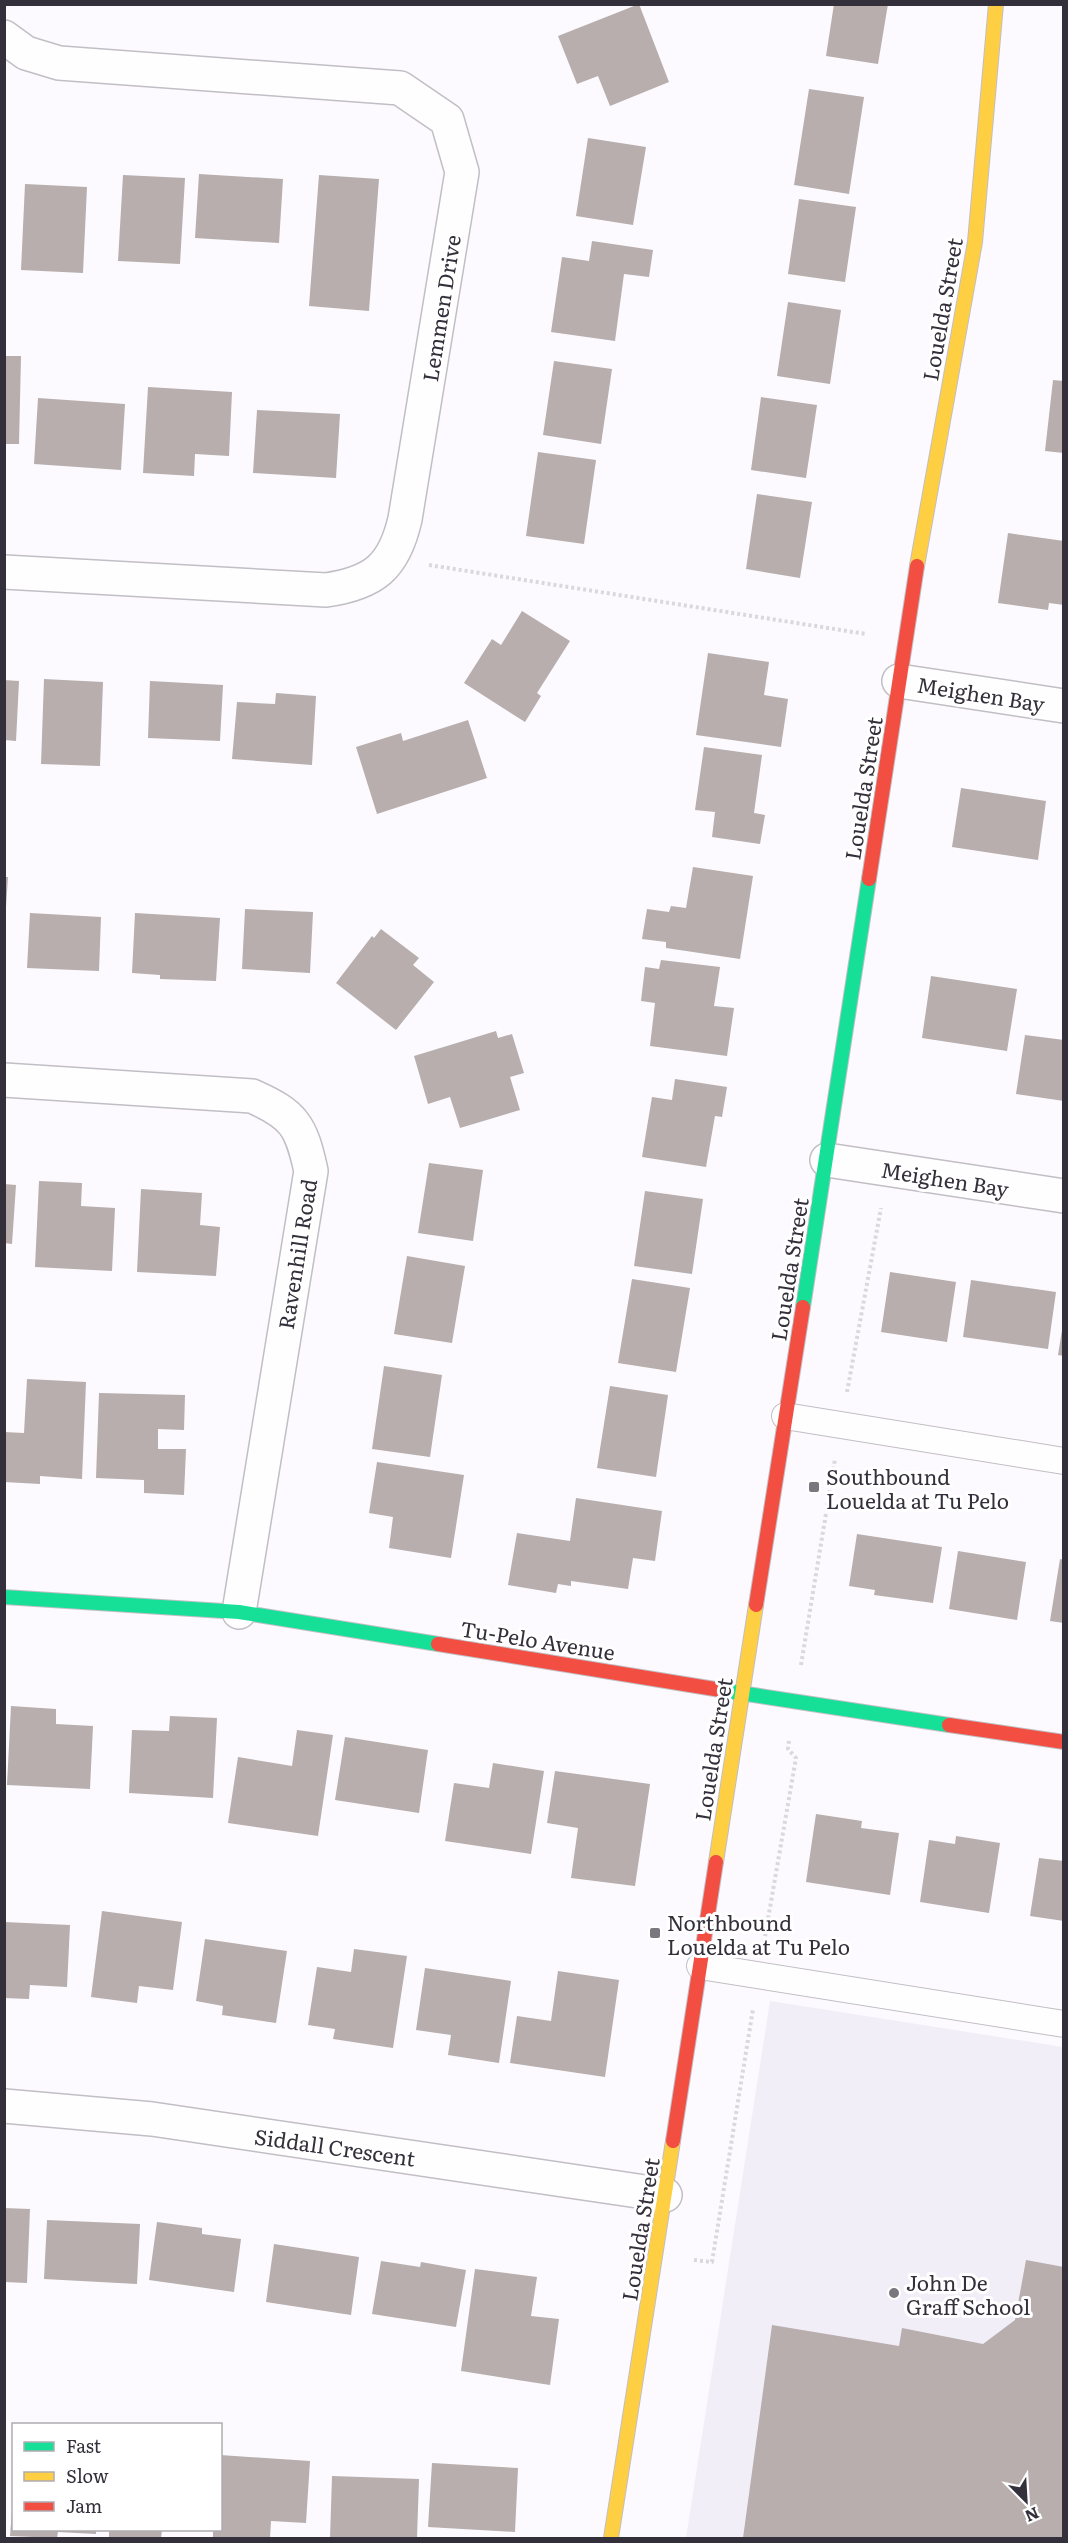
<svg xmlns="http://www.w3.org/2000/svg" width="1068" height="2543" viewBox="0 0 1068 2543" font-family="Literata,serif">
<rect width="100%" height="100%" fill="#fcfafe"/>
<path fill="#f2eef8" d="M770,2001L1063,2047V2538H686Z"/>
<path fill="#b7aead" d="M639,4L669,82L610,106L598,76L577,84L558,36Z
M834,4H888L878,64L826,56Z
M809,89L864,97L849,194L794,185Z
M588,138L646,147L633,225L576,216Z
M199,174L283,179L279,243L195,238Z
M123,175L185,178L180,264L118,261Z
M319,175L379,179L369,311L309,306Z
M25,184L87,187L83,273L21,270Z
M799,199L856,207L845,282L788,274Z
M592,241L653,250L649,277L624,274L615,341L551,332L562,257L589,261Z
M788,302L841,310L830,384L777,376Z
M4,356H21L19,444H4Z
M554,361L612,369L601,444L543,435Z
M1053,380L1064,381V453L1045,451Z
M148,387L232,392L229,456L195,454L194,476L143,473Z
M761,397L817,405L806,478L751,470Z
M38,398L125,404L121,470L34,464Z
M257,410L340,414L336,478L253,473Z
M538,452L596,460L584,544L526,536Z
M757,494L812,502L800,578L746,569Z
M1008,533L1064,541V605L1049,603L1048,610L998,603Z
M522,611L570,641L537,693L541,696L525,722L464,683L492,639L501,645Z
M708,653L769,662L764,695L788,699L781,747L696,735Z
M44,679L103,682L100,766L41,764Z
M4,680L19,681L16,741L4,740Z
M150,681L223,685L220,741L148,738Z
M276,693L316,696L312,765L232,759L237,702L275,704Z
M468,720L487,778L377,814L356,747L401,733L403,741Z
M704,747L762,755L754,813L765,815L760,844L712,837L715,812L695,810Z
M961,788L1046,801L1038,860L952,847Z
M693,867L753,876L740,959L666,948V942L642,939L647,909L669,912L671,906L686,908Z
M4,877H8L6,907H4Z
M245,909L313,912L310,973L242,969Z
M30,913L101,917L99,971L27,968Z
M135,913L220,918L216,981L160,979V975L132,973Z
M381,929L419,958L413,965L434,982L396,1030L336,983L372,936L374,938Z
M661,960L720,967L714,1006L734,1008L727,1056L650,1046L655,1003L641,1001L645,967L659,969Z
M931,976L1017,989L1007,1051L922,1038Z
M496,1031L498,1038L512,1034L524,1073L510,1077L520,1110L460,1128L450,1097L428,1104L414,1056Z
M1025,1035L1064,1040V1101L1016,1094Z
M675,1079L727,1087L722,1117L715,1116L706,1167L642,1157L652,1097L672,1100Z
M429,1163L483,1170L473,1241L418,1233Z
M39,1181L82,1183L81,1206L115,1208L112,1271L35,1267Z
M4,1184L16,1185L12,1244L4,1243Z
M141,1189L202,1193L200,1225L220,1227L216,1276L137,1272Z
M645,1191L703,1199L692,1274L634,1266Z
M407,1256L465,1266L452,1343L394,1334Z
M890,1272L956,1282L947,1342L881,1332Z
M632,1279L690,1288L676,1372L618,1363Z
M971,1280L1056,1292L1048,1349L963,1337Z
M1062,1330L1064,1331V1356L1058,1355Z
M384,1366L442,1375L430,1457L372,1449Z
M27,1379L86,1382L82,1479L40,1476V1484L4,1482V1432L24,1433Z
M610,1386L668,1395L656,1477L597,1468Z
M99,1393L185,1395L184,1430L158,1429V1449H186L184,1495L144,1493V1480L96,1478Z
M377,1462L464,1475L451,1558L389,1548L393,1517L369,1513Z
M576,1498L662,1511L655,1561L633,1558L628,1589L571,1581V1586L558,1584L556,1593L508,1585L517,1533L570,1541Z
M857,1534L942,1547L933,1603L874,1595L875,1590L849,1586Z
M958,1551L1026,1562L1017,1620L949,1609Z
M1060,1559L1064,1560V1623L1050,1621Z
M11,1706L56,1709V1724L93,1726L90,1789L7,1785Z
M170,1716L217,1718L213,1798L129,1793L132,1730L169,1731Z
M297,1730L333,1735L318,1836L228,1823L238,1757L292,1766Z
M345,1737L428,1750L419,1813L335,1800Z
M493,1763L544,1771L531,1854L445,1841L454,1783L489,1788Z
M555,1771L650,1784L635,1886L571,1878L578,1828L547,1823Z
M816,1814L862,1821L861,1828L899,1833L890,1895L806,1882Z
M956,1836L1000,1843L989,1913L920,1902L929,1840L955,1844Z
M1039,1858L1064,1861V1921L1030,1916Z
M102,1911L182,1922L173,1990L139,1986L137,2003L91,1997Z
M4,1922L70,1925L67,1987L30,1985L29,1999L4,1998Z
M205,1939L287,1951L276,2023L222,2015L223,2006L196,2001Z
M354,1949L407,1956L393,2048L333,2039L335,2029L308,2025L317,1967L351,1972Z
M425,1968L511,1981L499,2063L448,2055L451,2035L416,2030Z
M558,1971L619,1980L605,2077L510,2063L517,2016L551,2021Z
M4,2208L30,2209L27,2283L4,2282Z
M47,2220L140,2224L137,2284L44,2279Z
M157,2222L202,2228V2234L241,2239L234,2292L149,2280Z
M274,2244L359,2257L351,2315L266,2302Z
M1026,2260L1064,2267V2538H743L772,2325L899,2346L902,2328L983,2344L1015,2320Z
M381,2261L420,2267L421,2262L466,2270L456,2327L372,2314Z
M475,2269L537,2277L531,2316L559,2319L550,2385L461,2371Z
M220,2455L310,2461L306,2523L271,2521L270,2538H213V2530H220Z
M432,2463L518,2468L515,2532L428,2527Z
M332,2476L419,2479L417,2538H330Z
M12,2511L14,2530H96V2534L58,2532L57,2538L10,2536Z
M109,2530H162L161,2538H109Z"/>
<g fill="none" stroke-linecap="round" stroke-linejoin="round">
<g stroke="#c1bec5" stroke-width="28">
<path id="lane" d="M785,1416L1064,1461
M700,1966L1064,2024"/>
</g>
<g stroke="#c1bec5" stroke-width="36">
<path id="street" d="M4,37L26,53L59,63L400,88L447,120L462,172L405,519C394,567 374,583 326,590L4,572
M899,681L1064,706
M4,1080L252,1096C295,1115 301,1126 311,1171L239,1612
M827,1160L1064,1196
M4,2106L152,2119L665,2195"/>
</g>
<g stroke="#c1bec5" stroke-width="16">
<path id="fast" d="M803,1307L869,879
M4,1597L239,1612L438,1644
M721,1690L949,1725"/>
</g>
<g stroke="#c1bec5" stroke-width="16">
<path id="slow" d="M917,566L975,242L996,4
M716,1862L756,1605
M611,2538L673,2141"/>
</g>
<g stroke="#c1bec5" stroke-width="16">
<path id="jam" d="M869,879L917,566
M756,1605L803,1307
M438,1644L721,1690
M949,1725L1064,1742
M673,2141L716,1862"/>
</g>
<path stroke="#d9d8da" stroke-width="4" stroke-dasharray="3 3" stroke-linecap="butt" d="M429,565L866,634
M847,1392L881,1208
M801,1665L835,1459
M764,1942L796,1758L788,1749L789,1740
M694,2260L712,2262L753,2009"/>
<use href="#lane" stroke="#fffeff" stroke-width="26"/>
<use href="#street" stroke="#fffeff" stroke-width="33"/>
<use href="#fast" stroke="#16e098" stroke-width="14"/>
<use href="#slow" stroke="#ffcf43" stroke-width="14"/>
<use href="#jam" stroke="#f24e42" stroke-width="14"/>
</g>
<g fill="#7a777f" stroke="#fff" stroke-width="2">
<rect x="808" y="1481" width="12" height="12" rx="3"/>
<rect x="649" y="1927" width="12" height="12" rx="3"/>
<circle cx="894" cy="2293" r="6"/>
</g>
<g text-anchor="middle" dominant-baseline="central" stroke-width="6" stroke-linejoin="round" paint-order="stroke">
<g font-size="21" fill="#34303b" stroke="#fff">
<text transform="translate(440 308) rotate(-81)">Lemmen Drive</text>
<text transform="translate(941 309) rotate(-80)">Louelda Street</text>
<text transform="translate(981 693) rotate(9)">Meighen Bay</text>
<text transform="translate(862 788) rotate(-81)">Louelda Street</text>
<text transform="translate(945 1178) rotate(9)">Meighen Bay</text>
<text transform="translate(296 1254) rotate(-81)">Ravenhill Road</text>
<text transform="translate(788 1269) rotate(-81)">Louelda Street</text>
<text transform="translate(538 1639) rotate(9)">Tu-Pelo Avenue</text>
<text transform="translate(712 1749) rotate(-81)">Louelda Street</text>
<text transform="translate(335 2146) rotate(8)">Siddall Crescent</text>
<text transform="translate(639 2229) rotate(-81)">Louelda Street</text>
</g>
<g font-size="21" fill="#34303b" stroke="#fff" text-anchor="start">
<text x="826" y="1475">Southbound<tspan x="826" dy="24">Louelda at Tu Pelo</tspan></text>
<text x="667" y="1921">Northbound<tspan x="667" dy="24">Louelda at Tu Pelo</tspan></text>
<text x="906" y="2281">John De<tspan x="906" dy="24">Graff School</tspan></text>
</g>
</g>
<rect width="1068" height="2543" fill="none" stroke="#34303b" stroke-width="12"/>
<rect x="12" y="2423" width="210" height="108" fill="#ffffff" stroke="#aeacb1" stroke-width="1.5"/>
<rect x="24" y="2442" width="30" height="9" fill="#16e098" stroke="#aeacb1" stroke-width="1.5"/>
<text x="66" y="2453" font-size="18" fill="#34303b">Fast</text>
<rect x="24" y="2472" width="30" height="9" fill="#ffcf43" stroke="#aeacb1" stroke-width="1.5"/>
<text x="66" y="2483" font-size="18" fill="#34303b">Slow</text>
<rect x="24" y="2502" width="30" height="9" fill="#f24e42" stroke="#aeacb1" stroke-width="1.5"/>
<text x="66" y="2513" font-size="18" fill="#34303b">Jam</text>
<g transform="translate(1026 2501) rotate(156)" stroke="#ffffff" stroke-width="4.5" paint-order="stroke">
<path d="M0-4.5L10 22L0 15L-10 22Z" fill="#34303b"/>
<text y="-9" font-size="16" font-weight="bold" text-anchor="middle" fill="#34303b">N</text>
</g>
</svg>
